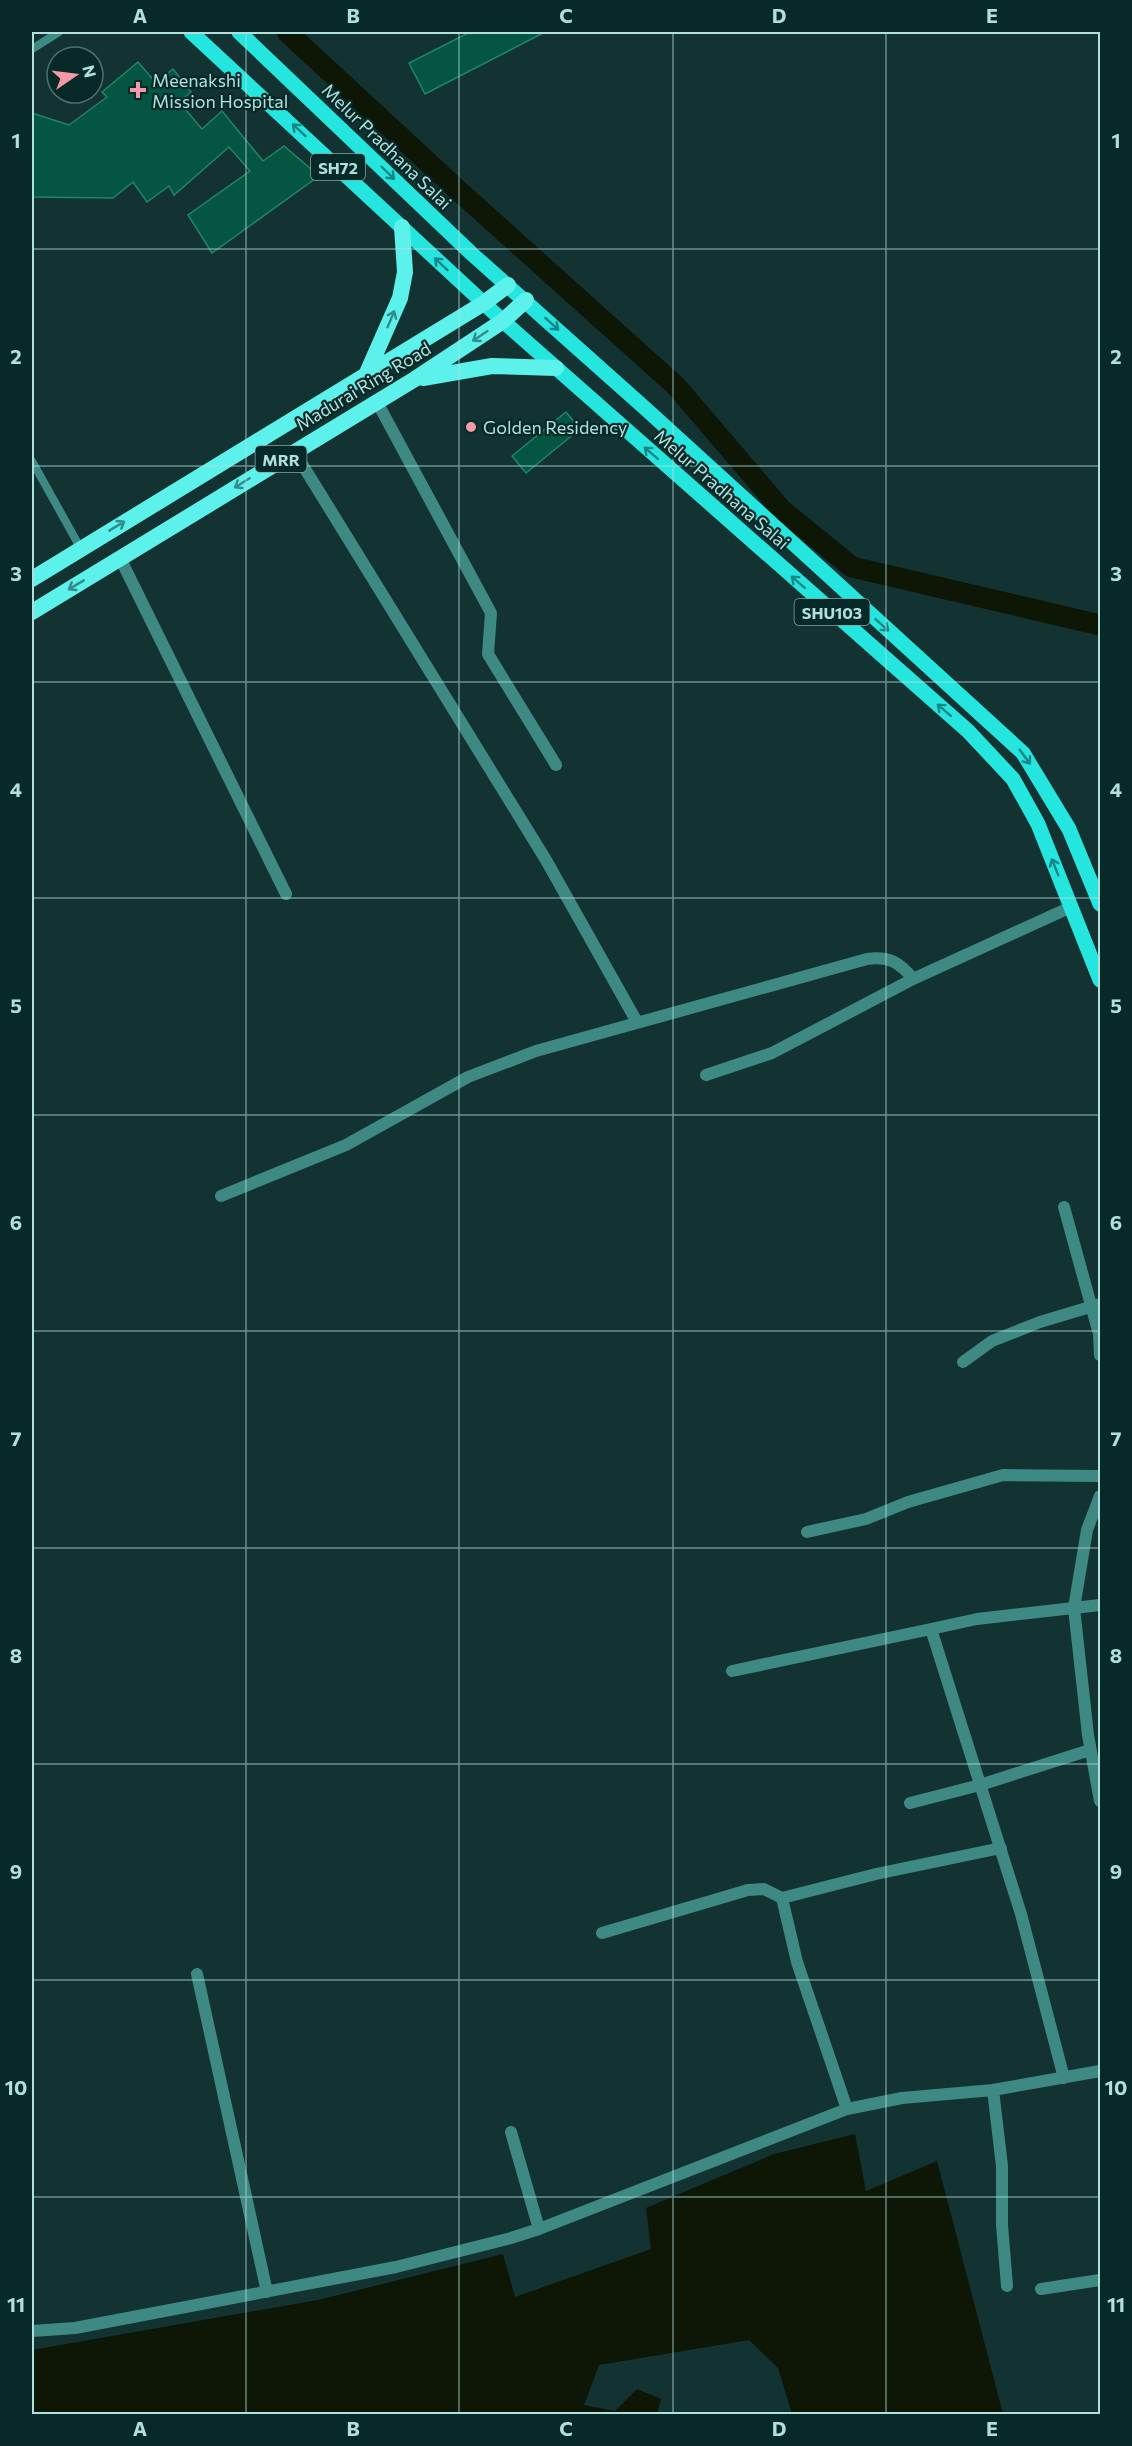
<svg xmlns="http://www.w3.org/2000/svg" width="1132" height="2446" viewBox="0 0 1132 2446" font-family="Commissioner,sans-serif">
<rect width="100%" height="100%" fill="#123332"/>
<path fill="#0e1606" d="M855,2134L866,2191L937,2161L1003,2414H792L778,2368L749,2340L599,2365L584,2405L615,2411L637,2389L661,2399L657,2414H32V2350L318,2300L503,2254L515,2297L651,2249L646,2208L774,2154Z"/>
<g fill="none" stroke-linecap="round" stroke-linejoin="round">
<path stroke="#0e1606" stroke-width="21" d="M287,32L460,192L676,386L782,510L852,567L1100,625"/>
</g>
<path fill="#045643" stroke="#22846a" stroke-width="1.5" d="M470,32H545L425,94L409,63Z
M138,62L156,83L173,69L191,92L179,102L202,129L222,111L263,161L284,146L319,176L212,253L188,215L250,171L229,147L174,195L169,186L147,202L133,182L113,198L32,197V113L69,125L107,97L102,92Z
M566,412L580,429L526,473L512,456Z"/>
<g fill="none" stroke-linecap="round" stroke-linejoin="round">
<path stroke="#3f8985" stroke-width="8" d="M32,49L59,32
M32,461L81,549"/>
<path stroke="#3f8985" stroke-width="12" d="M377,402L491,613L488,654L556,765
M294,451L546,860L637,1022
M120,558L286,894
M706,1075L772,1053L913,979
M221,1196L346,1145L468,1077L536,1051L867,959C888,956 900,962 913,979L1071,907
M1064,1207L1099,1334L1100,1355
M963,1362L992,1341L1040,1322L1100,1304
M1100,1496L1087,1530L1074,1608L1088,1735L1100,1801
M807,1532L866,1519L908,1502L1003,1475L1100,1476
M931,1629L977,1619L1100,1605
M732,1671L931,1629L1021,1914L1064,2078
M910,1803L980,1785L1090,1750
M782,1898L876,1874L1001,1848
M602,1933L748,1890L764,1889L782,1898L797,1962L847,2109
M197,1974L267,2292
M993,2090L1002,2166V2225L1007,2286
M511,2132L539,2229
M1041,2289L1100,2280
M32,2331L75,2328L396,2267L511,2238L539,2229L847,2109L902,2098L993,2090L1100,2071"/>
<path stroke="#25e5df" stroke-width="15" d="M191,32L503,321L968,731L1013,779L1038,824L1100,980
M239,32L472,254L647,410L1023,753L1069,829L1100,904"/>
<path stroke="#5df1ec" stroke-width="16" d="M367,373L400,298L405,272L402,227
M423,378L492,366L556,368
M32,579L484,303L508,285
M32,612L415,379L503,321L526,300"/>
</g>
<defs><path id="oneway-shaft" d="M-6 0H5M1.5-3L5.5 0L1.5 3" fill="none" stroke-width="1.6" stroke-linecap="round" stroke-linejoin="round" transform="scale(1.5)"/></defs>
<g stroke="#168784">
<use href="#oneway-shaft" transform="translate(299 130) rotate(-137)"/>
<use href="#oneway-shaft" transform="translate(388 173) rotate(44)"/>
<use href="#oneway-shaft" transform="translate(441 264) rotate(-137)"/>
<use href="#oneway-shaft" transform="translate(552 324) rotate(42)"/>
<use href="#oneway-shaft" transform="translate(651 453) rotate(-139)"/>
<use href="#oneway-shaft" transform="translate(798 582) rotate(-139)"/>
<use href="#oneway-shaft" transform="translate(882 625) rotate(42)"/>
<use href="#oneway-shaft" transform="translate(944 710) rotate(-139)"/>
<use href="#oneway-shaft" transform="translate(1025 757) rotate(54)"/>
<use href="#oneway-shaft" transform="translate(1055 867) rotate(-112)"/>
</g>
<g stroke="#328d8a">
<use href="#oneway-shaft" transform="translate(391 319) rotate(-67)"/>
<use href="#oneway-shaft" transform="translate(480 336) rotate(146)"/>
<use href="#oneway-shaft" transform="translate(242 483) rotate(148)"/>
<use href="#oneway-shaft" transform="translate(117 526) rotate(-31)"/>
<use href="#oneway-shaft" transform="translate(76 585) rotate(149)"/>
</g>
<path fill="none" stroke="#b1e0dc" stroke-width="1.5" stroke-opacity="0.55" d="M246,32V2414M459,32V2414M673,32V2414M886,32V2414M32,249H1100M32,466H1100M32,682H1100M32,898H1100M32,1115H1100M32,1331H1100M32,1548H1100M32,1764H1100M32,1980H1100M32,2197H1100"/>
<g fill="#f49aa6" stroke="#072928" stroke-width="2">
<path d="M135 81h6v6h6v6h-6v6h-6v-6h-6v-6h6z"/>
<circle cx="471" cy="427" r="6"/>
</g>
<g text-anchor="middle" dominant-baseline="central" stroke-width="4.5" stroke-linejoin="round" paint-order="stroke">
<g fill="#072928" stroke="#7ea9a6" stroke-width="1.5">
<rect x="311" y="154" width="54" height="26" rx="4.5"/>
<rect x="255.5" y="446" width="51" height="26" rx="4.5"/>
<rect x="794.5" y="599" width="75" height="26" rx="4.5"/>
</g>
<g font-size="16" font-weight="bold" fill="#b1e0dc">
<text x="338" y="167">SH72</text>
<text x="281" y="459">MRR</text>
<text x="832" y="612">SHU103</text>
</g>
<g font-size="18" fill="#b1e0dc" stroke="#072928" text-anchor="start">
<text x="152" y="80">Meenakshi<tspan x="152" dy="21">Mission Hospital</tspan></text>
<text x="483" y="427">Golden Residency</text>
</g>
<g font-size="18" fill="#b1e0dc" stroke="#072928">
<text transform="translate(387 146) rotate(44)">Melur Pradhana Salai</text>
<text transform="translate(363 386) rotate(-31)">Madurai Ring Road</text>
<text transform="translate(722 489) rotate(41)">Melur Pradhana Salai</text>
</g>
</g>
<rect width="1132" height="2446" fill="none" stroke="#072928" stroke-width="66"/>
<g transform="translate(75 75) rotate(76)"><circle r="28" fill="#072928" stroke="#4b7270" stroke-width="1.5"/>
<path d="M0-4.5L10 22L0 15L-10 22Z" fill="#f49aa6"/>
<text y="-9" font-size="16" font-weight="bold" text-anchor="middle" fill="#b1e0dc">N</text>
</g>
<rect x="33" y="33" width="1066" height="2380" fill="none" stroke="#b1e0dc" stroke-width="2"/>
<g font-size="20" text-anchor="middle" font-weight="bold" fill="#b1e0dc">
<text x="140" y="23">A</text>
<text x="353" y="23">B</text>
<text x="566" y="23">C</text>
<text x="779" y="23">D</text>
<text x="992" y="23">E</text>
<text x="16" y="148">1</text>
<text x="1116" y="148">1</text>
<text x="16" y="364">2</text>
<text x="1116" y="364">2</text>
<text x="16" y="581">3</text>
<text x="1116" y="581">3</text>
<text x="16" y="797">4</text>
<text x="1116" y="797">4</text>
<text x="16" y="1013">5</text>
<text x="1116" y="1013">5</text>
<text x="16" y="1230">6</text>
<text x="1116" y="1230">6</text>
<text x="16" y="1446">7</text>
<text x="1116" y="1446">7</text>
<text x="16" y="1663">8</text>
<text x="1116" y="1663">8</text>
<text x="16" y="1879">9</text>
<text x="1116" y="1879">9</text>
<text x="16" y="2095">10</text>
<text x="1116" y="2095">10</text>
<text x="16" y="2312">11</text>
<text x="1116" y="2312">11</text>
<text x="140" y="2436">A</text>
<text x="353" y="2436">B</text>
<text x="566" y="2436">C</text>
<text x="779" y="2436">D</text>
<text x="992" y="2436">E</text>
</g>
</svg>
